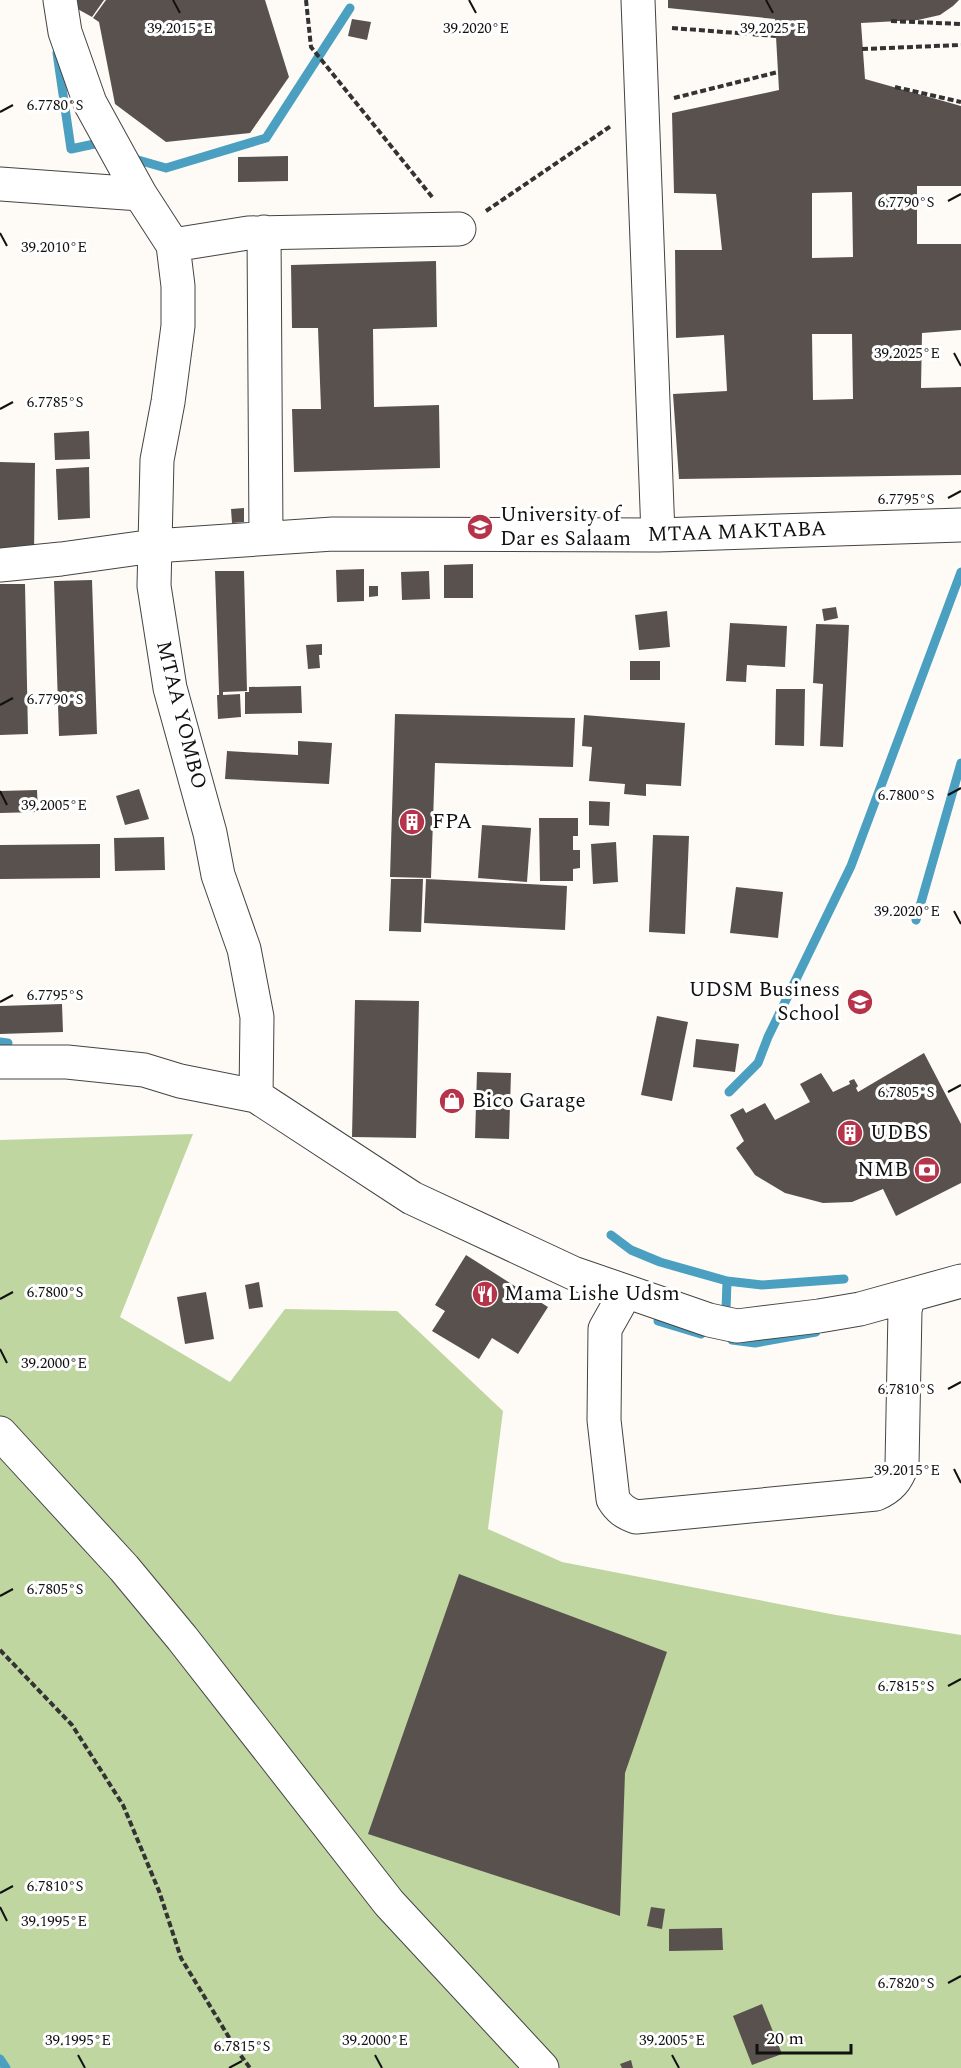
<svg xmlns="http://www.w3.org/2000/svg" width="961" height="2068" viewBox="0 0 961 2068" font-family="Spectral,serif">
<rect width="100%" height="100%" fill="#fefbf6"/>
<path fill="#bfd6a1" d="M193,1134L120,1317L230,1382L285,1309L397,1311L503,1411L488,1529L562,1562L836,1615L961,1635V2068H0V1140Z"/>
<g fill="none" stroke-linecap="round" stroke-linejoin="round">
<path stroke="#4ba0c2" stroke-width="9" d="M57,53L71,149L99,143L102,146
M129,161L138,160L166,168L266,138L350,8
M916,920L961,763
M0,1042L8,1043
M729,1092L758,1063L768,1037L851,866L961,572
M611,1235L631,1250L660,1262L727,1281L762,1285L844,1279
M726,1311L727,1281
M658,1321L701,1334
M732,1340L755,1343L816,1332
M0,2059L6,2068"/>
</g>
<path fill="#59514e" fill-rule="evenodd" d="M73,0H104L92,17L74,7Z
M106,0H265L289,77L250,133L166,142L115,104L99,22L93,18Z
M668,0H959L953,6L940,15L918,20L861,23L865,79L961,106V186H917V244H961V330L922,333L921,388L961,387V475L679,479L673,394L727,391L724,335L676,338L675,250H722L716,194L674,193L672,113L779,90L775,19L668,8ZM852,192L853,257L812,258V193ZM812,334H852L853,399L813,400Z
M352,19L371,22L367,40L348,36Z
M288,156V181L238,182V157Z
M436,261L437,327L373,329L374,407L439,405L440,468L294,472L292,409H321L318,328H292L291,265Z
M89,431L90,459L55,460L54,433Z
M0,462L35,463L34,560H0Z
M89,467L90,518L58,520L56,469Z
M244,508V522L232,523L231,509Z
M473,564V598H444V565Z
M364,569V601L337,602L336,570Z
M215,571H244L247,691L223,692V695L240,694L241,717L218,719L217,695H219V692Z
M429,571L430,599L402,600L401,572Z
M92,580L97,734L59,736L54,581Z
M0,584H25L28,734L0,735Z
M369,586H378V596L369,597Z
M836,607L838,618L824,621L822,609Z
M667,611L670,647L639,650L635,615Z
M730,623L787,626L785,667L747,665L746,682L726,681Z
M816,624L849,625L843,747L820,746L823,684L813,683Z
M322,644V655H319L320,668L308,669L306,645Z
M630,661H660V680H630Z
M301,686L302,713L245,714V692H249V687Z
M776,689H805L804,746L775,745Z
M395,714L575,718L573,767L435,763L431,878L390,877Z
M584,715L685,723L681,786L646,784V796L624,794L625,784L589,781L592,747L582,746Z
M298,741L332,743L329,784L225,779L227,751L298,755Z
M139,789L149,819L125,825L116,796Z
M37,790L38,812L0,813V791Z
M589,801L610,802L609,826L589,825Z
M539,818H578V836H573V850H580V868L573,869V881H540Z
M482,825L531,828L527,882L478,878Z
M653,835L689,836L685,934L649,932Z
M164,837L165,870L115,871L114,838Z
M616,842L618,882L593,884L591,844Z
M100,844V878L0,879V845Z
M391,879H423L421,932L389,931Z
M426,879L567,886L565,930L424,923Z
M736,887L783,892L778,938L730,933Z
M355,1000L419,1001L416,1138L352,1137Z
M62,1004L63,1032L0,1034V1006Z
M657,1016L688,1022L672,1101L641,1095Z
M696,1039L739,1044L735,1072L693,1067Z
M924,1053L961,1124V1183L896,1216L883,1189L852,1202L823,1203L785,1193L755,1175L736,1148L744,1141L730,1115L743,1108L746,1113L765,1103L775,1120L810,1102L800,1084L821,1073L833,1092L850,1084L849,1081L854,1079L858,1086L856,1088L858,1092Z
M477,1072L511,1073L509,1139L475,1138Z
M466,1255L548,1307L518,1354L492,1338L479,1359L432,1331L445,1311L435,1305Z
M259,1282L263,1307L249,1309L245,1285Z
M206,1292L214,1339L185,1344L177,1297Z
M459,1574L667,1652L625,1773L620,1916L368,1834Z
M651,1907L665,1909L662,1929L647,1926Z
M722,1928L723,1950L669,1951V1929Z
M762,2004L782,2054L752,2065L733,2016Z
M631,2060L633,2068H622L620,2064Z"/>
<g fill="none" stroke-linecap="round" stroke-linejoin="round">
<g stroke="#444" stroke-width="35">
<path id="minor" d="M60,0L65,32L90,103L140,194L173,245L178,286V326L168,402L157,460L154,586L170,688L210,833L218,875L244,949L257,1017L256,1096
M638,0L658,535
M0,184L140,194
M264,232L266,538
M173,245L248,233L459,229
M0,565L61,559L154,546L333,534L658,535L961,525
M0,1062H67L144,1070L180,1081L256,1096L412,1198L573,1273L709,1320L737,1326L819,1316L860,1309L961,1281
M630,1293L623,1297L605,1329L604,1420L613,1499C619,1509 625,1513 636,1517L876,1494C890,1488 897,1480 902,1465L905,1310L909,1296
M0,1433L124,1568L182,1638L389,1903L542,2068"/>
</g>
<path stroke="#333" stroke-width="4" stroke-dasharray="6 3" stroke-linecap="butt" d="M306,0L311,47L433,198
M891,21L961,24
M672,28L776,36
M862,49L961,45
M895,87L961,102
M674,98L778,72
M486,211L611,126
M0,1650L72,1725L123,1805L159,1891L181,1958L236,2049L250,2068"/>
<use href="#minor" stroke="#fff" stroke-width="33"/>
</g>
<path fill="none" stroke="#111" stroke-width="2" d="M173,0L180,13M469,0L476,13M766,0L773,13M0,112L13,105M948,201L961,194M0,233L7,246M954,353L961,366M0,409L13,402M948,498L961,491M0,705L13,698M0,791L7,805M948,795L961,788M954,911L961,924M0,1002L13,995M948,1092L961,1085M0,1299L13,1292M0,1349L7,1363M948,1389L961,1382M954,1469L961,1483M0,1596L13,1589M948,1686L961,1679M0,1893L13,1886M0,1907L7,1921M948,1983L961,1976M78,2055L85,2068M375,2055L382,2068M672,2055L679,2068M229,2068L242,2061"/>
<defs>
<g id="university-disc" transform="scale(1.35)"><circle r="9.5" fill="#b63449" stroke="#fff"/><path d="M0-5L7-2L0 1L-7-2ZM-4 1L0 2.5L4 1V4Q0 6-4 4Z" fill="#fff"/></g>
<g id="building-disc" transform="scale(1.35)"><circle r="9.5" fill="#b63449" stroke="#fff"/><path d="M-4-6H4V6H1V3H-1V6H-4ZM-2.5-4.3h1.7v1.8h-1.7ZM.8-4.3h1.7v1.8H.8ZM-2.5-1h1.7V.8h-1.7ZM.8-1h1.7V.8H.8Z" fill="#fff"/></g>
<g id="shop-disc" transform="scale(1.35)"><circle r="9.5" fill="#b63449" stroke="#fff"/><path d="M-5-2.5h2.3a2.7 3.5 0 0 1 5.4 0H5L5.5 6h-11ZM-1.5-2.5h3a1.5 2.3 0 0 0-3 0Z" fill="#fff"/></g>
<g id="bank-disc" transform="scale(1.35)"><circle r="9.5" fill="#b63449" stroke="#fff"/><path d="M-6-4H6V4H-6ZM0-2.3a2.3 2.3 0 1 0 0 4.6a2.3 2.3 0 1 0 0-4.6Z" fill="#fff"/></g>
<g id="restaurant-disc" transform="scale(1.35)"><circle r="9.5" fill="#b63449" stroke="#fff"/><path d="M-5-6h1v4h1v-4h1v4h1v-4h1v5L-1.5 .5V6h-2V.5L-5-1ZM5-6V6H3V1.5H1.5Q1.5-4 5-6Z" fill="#fff"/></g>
</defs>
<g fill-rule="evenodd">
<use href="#university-disc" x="480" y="527"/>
<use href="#building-disc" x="412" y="822"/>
<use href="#university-disc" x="860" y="1002"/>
<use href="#shop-disc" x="452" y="1101"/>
<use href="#building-disc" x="850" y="1133"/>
<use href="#bank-disc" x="927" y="1170"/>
<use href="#restaurant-disc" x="485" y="1294"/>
</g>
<g text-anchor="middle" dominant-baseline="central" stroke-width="6" stroke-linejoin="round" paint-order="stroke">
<g font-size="21" fill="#111" stroke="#fff" text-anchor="start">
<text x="500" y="515">University of<tspan x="500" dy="24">Dar es Salaam</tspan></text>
<text x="432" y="822">FPA</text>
<text x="840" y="990" text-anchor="end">UDSM Business<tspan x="840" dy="24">School</tspan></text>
<text x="472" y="1101">Bico Garage</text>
<text x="870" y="1133">UDBS</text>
<text x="908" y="1170" text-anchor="end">NMB</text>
<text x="504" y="1294">Mama Lishe Udsm</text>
</g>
<g font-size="21" fill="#111" stroke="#fff">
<text transform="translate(737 532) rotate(-2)">MTAA MAKTABA</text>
<text transform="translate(181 715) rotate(76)">MTAA YOMBO</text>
</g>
</g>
<g font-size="15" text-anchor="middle" fill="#111" stroke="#fff" stroke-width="6" stroke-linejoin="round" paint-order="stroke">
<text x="180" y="33">39.2015°E</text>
<text x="476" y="33">39.2020°E</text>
<text x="773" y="33">39.2025°E</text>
<text x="55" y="110">6.7780°S</text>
<text x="906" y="207">6.7790°S</text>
<text x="54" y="252">39.2010°E</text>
<text x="907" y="358">39.2025°E</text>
<text x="55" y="407">6.7785°S</text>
<text x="906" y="504">6.7795°S</text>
<text x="55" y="704">6.7790°S</text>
<text x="906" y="800">6.7800°S</text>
<text x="54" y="810">39.2005°E</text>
<text x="907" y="916">39.2020°E</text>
<text x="55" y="1000">6.7795°S</text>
<text x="906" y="1097">6.7805°S</text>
<text x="55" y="1297">6.7800°S</text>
<text x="54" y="1368">39.2000°E</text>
<text x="906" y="1394">6.7810°S</text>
<text x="907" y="1475">39.2015°E</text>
<text x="55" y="1594">6.7805°S</text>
<text x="906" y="1691">6.7815°S</text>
<text x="55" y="1891">6.7810°S</text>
<text x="54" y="1926">39.1995°E</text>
<text x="906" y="1988">6.7820°S</text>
<text x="78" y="2045">39.1995°E</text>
<text x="375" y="2045">39.2000°E</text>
<text x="672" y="2045">39.2005°E</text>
<text x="242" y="2051">6.7815°S</text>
</g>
<path d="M757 2044v9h94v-9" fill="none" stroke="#111111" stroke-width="3"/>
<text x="766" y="2044" font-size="18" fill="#111111" stroke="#ffffff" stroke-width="4.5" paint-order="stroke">20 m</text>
</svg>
